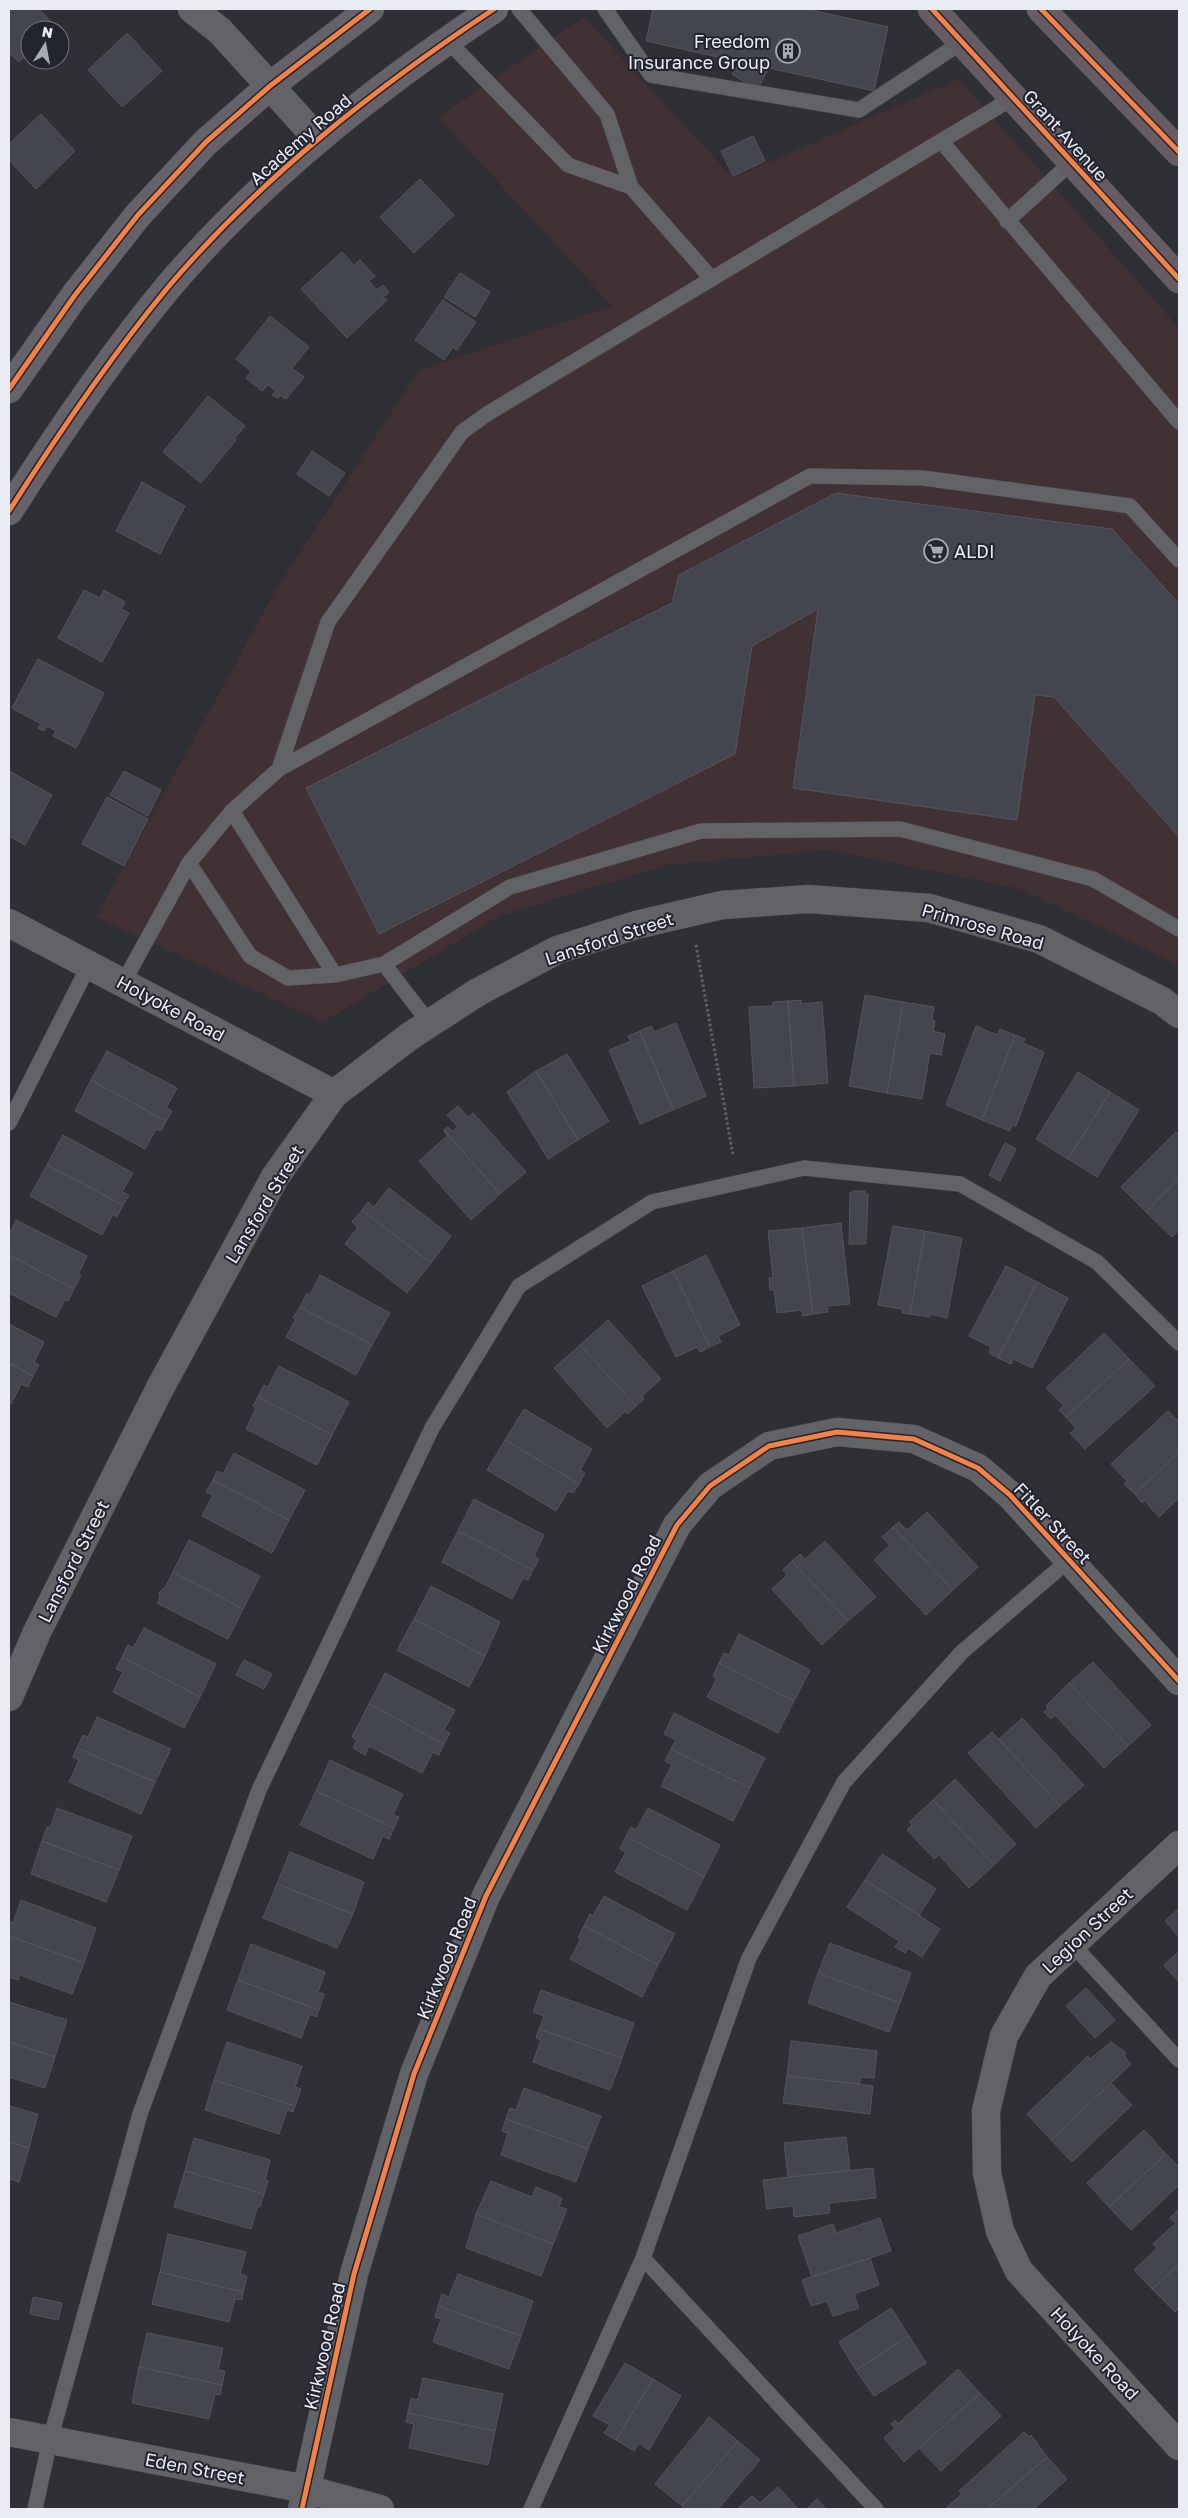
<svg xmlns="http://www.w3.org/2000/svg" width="1188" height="2518" viewBox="0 0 1188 2518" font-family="'Golos Text',sans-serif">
<rect width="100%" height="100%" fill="#2e3036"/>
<path fill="#413034" d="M584,17L733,178L959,79L1179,328V965L1020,889L829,850L667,865L500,916L323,1022L96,917L277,588L419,370L612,306L438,117Z"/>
<path fill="#43454f" stroke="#54555b" d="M9,9H39L56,27L54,30H30V52L19,62L9,53Z
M653,9H806L888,27L874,91L769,68L757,90L732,74L740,62L646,41Z
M127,33L162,71L122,107L88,70Z
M41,114L75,151L36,189L9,160V144Z
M753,136L765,161L733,176L721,151Z
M420,179L454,215L414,253L380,217Z
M342,252L354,265L360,260L375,276L369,281L377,290L383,285L389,292L383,297L387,300L347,338L301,289Z
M460,273L490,292L475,317L444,297Z
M443,300L476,322L457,350L453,347L444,360L415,340Z
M270,316L309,347L292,368L304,377L286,399L280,395L278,398L272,395L276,391L268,385L262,391L246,378L251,371L236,359Z
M208,396L245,426L234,439L236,440L201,483L163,452Z
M312,451L345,473L329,496L297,474Z
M142,482L185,506L160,554L116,531Z
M836,493L1112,529L1179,604V837L1054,697L1035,695L1017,820L793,788L818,609L752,646L735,754L379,934L306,788L672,603L679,575Z
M84,590L100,598L104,590L125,602L121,609L129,613L102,662L58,638Z
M38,659L104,693L76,748L53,736L56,731L47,726L44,731L38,728L41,724L12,708Z
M9,771L52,795L25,845L9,836Z
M124,771L161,790L148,816L110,795Z
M107,797L148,819L124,866L82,844Z
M865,995L903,1002L887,1093L849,1086Z
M801,1000V1004L822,1002L828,1083L794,1086L788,1001Z
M788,1001L794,1086L754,1088L749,1007L773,1006V1002Z
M903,1002L934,1007L932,1020L935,1021L933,1031L945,1034L941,1055L930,1053L922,1099L887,1093Z
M676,1023L706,1096L673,1110L640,1031L651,1026L654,1032Z
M976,1026L997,1035L1000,1029L1015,1035L982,1120L946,1105Z
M640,1031L673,1110L640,1124L609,1050L631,1041L628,1036Z
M1015,1035L1025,1039L1023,1043L1044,1052L1016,1126L1012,1125L1010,1131L982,1120Z
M107,1051L177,1088L166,1108L172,1111L166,1121L91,1080Z
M567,1054L609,1121L578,1140L536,1071Z
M536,1071L578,1140L548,1159L507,1092Z
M1078,1072L1110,1092L1068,1159L1036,1139Z
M91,1080L166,1121L161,1131L156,1129L145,1149L75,1111Z
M1110,1092L1139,1110L1097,1177L1068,1159Z
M458,1106L468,1117L473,1113L526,1172L500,1194L444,1130L448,1127L452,1131L458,1127L447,1115Z
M444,1130L500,1194L471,1220L419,1161L447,1136Z
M1176,1132L1179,1135V1178L1146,1212L1121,1187Z
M63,1135L133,1173L122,1192L129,1195L123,1205L47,1165Z
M1005,1143L1016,1149L1000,1181L989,1175Z
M47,1165L123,1205L117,1217L113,1214L102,1235L30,1196Z
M1179,1178V1230L1172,1237L1146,1212Z
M389,1188L451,1236L431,1263L362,1210L368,1202L374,1207Z
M853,1191H865V1194H868L866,1244H849L850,1193Z
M362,1210L431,1263L407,1293L345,1244L358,1227L352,1222Z
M16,1220L87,1256L78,1275L81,1276L74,1289L9,1255V1235Z
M841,1223L850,1304L827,1306L828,1312L813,1314L802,1228Z
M893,1226L925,1231L910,1314L902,1313V1309L878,1305Z
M802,1228L813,1314L803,1316L802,1310L777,1313L774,1290H770L769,1278H773L768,1231Z
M925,1231L962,1238L947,1318L930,1314L929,1317L910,1314Z
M9,1255L74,1289L68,1301L65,1300L56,1317L9,1293Z
M706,1255L740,1325L718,1336L721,1342L710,1347L673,1271Z
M1006,1266L1037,1282L998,1358L989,1353L991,1347L969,1336Z
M673,1271L710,1347L700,1352L697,1347L676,1357L642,1286Z
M320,1275L390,1313L372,1345L300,1307L307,1293L310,1295Z
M1037,1282L1068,1298L1032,1368L1013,1359L1011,1364L998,1358Z
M300,1307L372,1345L356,1375L286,1337L296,1319L293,1318Z
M608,1320L661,1379L642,1396L644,1399L636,1406L580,1345Z
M9,1324L44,1342L34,1362L39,1365L33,1376L9,1363Z
M1104,1333L1129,1359L1066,1417L1059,1410L1064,1406L1046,1388Z
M580,1345L636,1406L628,1414L626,1411L607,1428L554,1368Z
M1129,1359L1155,1386L1085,1449L1070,1433L1076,1428L1066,1417Z
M9,1363L33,1376L28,1387L21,1384L11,1404L9,1402Z
M279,1366L349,1402L332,1435L258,1397L264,1385L268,1387Z
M258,1397L332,1435L317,1465L246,1429L256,1408L253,1406Z
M524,1409L592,1449L580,1470L585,1473L579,1484L505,1440Z
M1168,1411L1179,1422V1452L1135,1494L1124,1484L1127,1481L1111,1464Z
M505,1440L579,1484L573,1493L568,1491L556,1511L487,1470Z
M1179,1452V1498L1159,1517L1144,1500L1142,1503L1135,1494Z
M234,1453L305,1490L289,1520L213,1480L217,1471L223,1474Z
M213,1480L289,1520L272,1553L202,1516L213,1495L206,1492Z
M474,1499L544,1535L534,1556L539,1559L533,1570L458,1531Z
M927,1512L978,1567L953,1590L893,1527L899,1522L907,1530Z
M893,1527L953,1590L926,1615L874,1560L890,1545L882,1537Z
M458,1531L533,1570L528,1580L523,1578L512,1599L442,1562Z
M189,1540L260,1576L243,1609L173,1572Z
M825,1541L876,1597L848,1621L792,1561L800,1554L805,1559Z
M792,1561L848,1621L822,1645L772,1589L787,1575L783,1570Z
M173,1572L243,1609L228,1639L157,1603L160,1597L159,1593L166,1586Z
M431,1586L500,1622L485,1656L414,1619Z
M414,1619L485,1656L469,1687L397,1650Z
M144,1628L216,1664L200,1697L122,1657L128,1645L133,1648Z
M739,1634L810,1670L794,1701L719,1663L724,1653L729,1655Z
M122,1657L200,1697L184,1728L113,1692L123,1672L116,1669Z
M244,1660L272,1674L264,1689L236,1675Z
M1093,1662L1151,1725L1128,1746L1069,1683Z
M719,1663L794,1701L778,1733L707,1697L717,1678L713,1676Z
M385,1673L455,1710L444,1730L450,1733L444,1744L369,1704Z
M1069,1683L1128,1746L1104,1768L1055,1715L1051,1719L1044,1712L1048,1708L1046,1706Z
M369,1704L444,1744L439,1755L433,1752L422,1773L369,1746L365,1755L353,1748L357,1740L352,1737Z
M674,1713L765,1758L750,1788L671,1749L676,1740L664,1734Z
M97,1717L171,1749L155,1782L77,1748L83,1735L88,1737Z
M1022,1718L1084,1785L1060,1806L999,1739Z
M992,1732L1060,1806L1036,1828L968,1753Z
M77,1748L155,1782L141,1814L69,1782L79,1760L73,1757Z
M671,1749L750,1788L733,1821L661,1786L672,1765L665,1761Z
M330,1760L403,1794L393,1815L399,1817L394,1828L316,1791Z
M955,1779L1016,1844L994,1865L933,1800Z
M316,1791L394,1828L389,1839L383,1836L373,1859L300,1825Z
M933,1800L994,1865L969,1888L939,1855L934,1859L907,1830L912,1825L909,1822Z
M57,1808L132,1836L119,1870L42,1841L47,1827L50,1828Z
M648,1808L720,1845L704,1877L626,1836L631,1827L636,1830Z
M626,1836L704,1877L687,1910L615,1872L626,1852L620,1849Z
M42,1841L119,1870L106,1902L31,1874Z
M290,1852L364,1882L353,1914L277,1884Z
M882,1854L936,1889L919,1915L865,1880Z
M865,1880L940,1929L922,1957L908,1948L905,1953L895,1947L899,1941L847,1907Z
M277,1884L353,1914L337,1948L263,1918Z
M604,1896L675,1934L658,1965L584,1926L590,1914L593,1916Z
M21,1900L96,1928L84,1963L9,1936V1921L13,1923Z
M1179,1908V1937L1165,1921Z
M584,1926L658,1965L642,1997L570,1959L581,1939L578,1938Z
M9,1936L84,1963L72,1994L20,1975L18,1980L9,1977Z
M830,1943L911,1973L900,2003L818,1973Z
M251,1944L325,1972L318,1992L324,1994L319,2010L238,1980Z
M1179,1951V1982L1164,1965Z
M818,1973L900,2003L889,2032L808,2003Z
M238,1980L319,2010L316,2017L310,2014L301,2038L227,2010Z
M1086,1988L1115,2020L1095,2038L1066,2006Z
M541,1990L634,2023L622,2058L539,2029L544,2016L533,2012Z
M9,2002L67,2020L55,2057L9,2042Z
M539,2029L622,2058L610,2090L533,2062L541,2040L536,2038Z
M791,2041L877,2051L874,2078L860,2077V2084L787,2076Z
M9,2042L55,2057L45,2088L9,2077Z
M227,2042L302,2066L295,2087L301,2089L295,2106L214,2080Z
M1111,2042L1125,2052V2057L1131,2064L1051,2140L1027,2114L1088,2056L1090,2059Z
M787,2076L873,2086L870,2114L783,2103Z
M214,2080L295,2106L293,2112L287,2110L279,2134L205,2110Z
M1111,2083L1132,2105L1072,2162L1051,2140Z
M524,2088L601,2116L588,2149L506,2119L510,2108L516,2110Z
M9,2106L38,2114L29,2148L9,2142Z
M506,2119L588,2149L576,2182L501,2155L508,2133L502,2131Z
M1144,2130L1166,2154L1109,2207L1087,2183Z
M846,2137L850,2170L788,2177L784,2143Z
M194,2138L270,2160L265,2180L268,2181L264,2194L185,2171Z
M9,2142L29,2148L19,2182L9,2179Z
M1166,2154L1179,2167V2185L1131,2230L1109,2207Z
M873,2168L876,2198L829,2203L830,2213L794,2217L793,2206L767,2209L763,2180Z
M185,2171L264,2194L260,2207L258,2206L251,2229L174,2207Z
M491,2181L532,2197L536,2187L562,2198L559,2207L567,2209L553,2244L476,2214Z
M1179,2209V2264L1152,2289L1134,2270L1157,2248L1153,2244L1176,2223L1170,2218Z
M476,2214L553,2244L541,2276L466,2248Z
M880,2218L891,2251L812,2277L798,2236L833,2224L836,2233Z
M168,2234L246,2252L240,2274L247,2276L243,2292L160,2272Z
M870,2258L879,2285L854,2294L859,2308L833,2316L827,2301L811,2306L802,2280Z
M1179,2264V2308L1175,2312L1152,2289Z
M160,2272L243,2292L242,2300L235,2299L229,2322L152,2304Z
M458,2274L533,2301L521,2336L438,2306L442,2294L449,2297Z
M33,2297L62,2303L58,2320L30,2314Z
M438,2306L521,2336L509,2369L433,2342L441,2319L435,2317Z
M891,2308L909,2336L856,2370L839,2342Z
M147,2333L223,2348L218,2370L225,2371L222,2385L139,2367Z
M909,2336L926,2363L874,2396L856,2370Z
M625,2363L653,2379L616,2440L604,2433L610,2425L593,2416Z
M139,2367L222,2385L220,2395L215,2394L209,2419L132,2403Z
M958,2369L980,2393L904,2462L884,2438L895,2428L891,2424L895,2420L898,2424Z
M423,2378L503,2394L495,2431L408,2413L411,2398L418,2400Z
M653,2379L681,2396L649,2450L639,2443L634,2451L616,2440Z
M980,2393L1001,2416L941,2471L919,2448Z
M408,2413L495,2431L488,2465L409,2448L414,2424L406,2422Z
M709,2417L738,2441L682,2506L655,2484Z
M1024,2432L1029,2437L1031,2435L1047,2457L987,2509H950L947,2507L962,2494L959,2491Z
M738,2441L760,2460L718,2509H685L682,2506Z
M1047,2457L1067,2479L1034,2509H987Z
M778,2487L798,2509H737L752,2496L760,2503Z
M817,2499L826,2509H806Z"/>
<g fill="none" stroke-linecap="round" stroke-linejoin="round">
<g stroke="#4a4b51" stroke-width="16">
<path id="lane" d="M519,9L607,114L631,187L712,279
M605,9L651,75L859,110L962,42
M447,40L568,165L631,187
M941,141L1013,98
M1007,221L1072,162
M279,769L328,622L462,432L487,414L941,141L1179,422
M232,811L335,975L384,964L430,1024
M189,863L250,956L288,978L335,975
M384,964L510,887L701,831L900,829L1093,879L1179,929
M123,983L189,863L232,811L279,769L810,476L923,478L1130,506L1179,560
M9,1123L89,965
M1072,1944L1179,2060
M643,2258L749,1958L844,1782L962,1652L1069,1560
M35,2509L50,2440L140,2114L259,1790L432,1428L519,1286L652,1202L804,1168L960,1184L1097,1262L1179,1343
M531,2509L643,2258L876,2509"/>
</g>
<g stroke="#4a4b51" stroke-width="29">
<path id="street" d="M192,9L220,31L317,138
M9,923L334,1094
M9,1697L37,1632L160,1388L275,1177L334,1094L410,1036L478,992L557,950L636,925L722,905L809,899L929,908L1039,939L1162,1001L1179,1014
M1179,1845L1038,1976L1004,2036L986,2111L987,2173L1000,2231L1019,2271L1179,2446
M9,2432L306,2489L380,2509
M302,2509L354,2274L414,2074L486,1896L677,1525L710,1486L769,1446L837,1432L914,1439L978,1468L1010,1495L1179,1681"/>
</g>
<g stroke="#4a4b51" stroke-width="29">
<path id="secondary" d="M9,389L75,295L138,215L206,142L270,86L370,9
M9,511C58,434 110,357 169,286C262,177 375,88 494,9"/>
</g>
<g stroke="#4a4b51" stroke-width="29">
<path id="primary" d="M932,9L1179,279
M1041,9L1179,152"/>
</g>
<path stroke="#616266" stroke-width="3" stroke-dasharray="2.5 2.5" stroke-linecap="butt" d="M696,945L733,1155"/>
<use href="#lane" stroke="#626367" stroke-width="15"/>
<use href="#street" stroke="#626367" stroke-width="28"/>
<use href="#secondary" stroke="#666269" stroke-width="28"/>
<use href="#primary" stroke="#655c64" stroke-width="28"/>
<g stroke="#222430" stroke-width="8">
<path id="cycleway" d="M932,9L1179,279
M1041,9L1179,152
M9,389L75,295L138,215L206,142L270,86L370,9
M9,511C58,434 110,357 169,286C262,177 375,88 494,9
M302,2509L354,2274L414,2074L486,1896L677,1525L710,1486L769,1446L837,1432L914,1439L978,1468L1010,1495L1179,1681"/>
</g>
<use href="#cycleway" stroke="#f48246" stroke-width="5"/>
</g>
<defs>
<g id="building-ring" transform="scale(1.25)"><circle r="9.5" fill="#222430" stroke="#a8aab2" stroke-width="1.5"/><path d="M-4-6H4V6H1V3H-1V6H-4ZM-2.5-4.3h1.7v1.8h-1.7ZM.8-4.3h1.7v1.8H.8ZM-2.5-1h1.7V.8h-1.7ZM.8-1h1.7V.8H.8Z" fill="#a8aab2"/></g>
<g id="supermarket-ring" transform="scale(1.25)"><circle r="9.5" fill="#222430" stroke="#a8aab2" stroke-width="1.5"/><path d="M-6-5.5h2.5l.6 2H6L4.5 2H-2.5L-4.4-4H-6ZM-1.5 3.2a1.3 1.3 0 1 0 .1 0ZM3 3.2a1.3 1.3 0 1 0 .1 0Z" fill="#a8aab2"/></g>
</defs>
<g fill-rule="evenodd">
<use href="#building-ring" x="788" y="51"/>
<use href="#supermarket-ring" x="936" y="551"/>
</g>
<g text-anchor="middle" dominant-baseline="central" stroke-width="4" stroke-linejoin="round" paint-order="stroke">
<g font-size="18" fill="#eaecf4" stroke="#222430" text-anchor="end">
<text x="770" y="41">Freedom<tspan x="770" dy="21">Insurance Group</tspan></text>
<text x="954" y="551" text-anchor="start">ALDI</text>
</g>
<g font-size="18" fill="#eaecf4" stroke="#222430">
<text transform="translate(1066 135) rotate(48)">Grant Avenue</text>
<text transform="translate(300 139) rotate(-41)">Academy Road</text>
<text transform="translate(983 926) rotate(16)">Primrose Road</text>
<text transform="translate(609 938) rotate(-18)">Lansford Street</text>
<text transform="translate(171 1008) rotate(28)">Holyoke Road</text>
<text transform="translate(264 1204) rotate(-59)">Lansford Street</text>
<text transform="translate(1053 1523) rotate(47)">Fitler Street</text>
<text transform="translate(73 1561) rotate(-63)">Lansford Street</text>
<text transform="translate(626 1594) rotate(-63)">Kirkwood Road</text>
<text transform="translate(1087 1930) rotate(-43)">Legion Street</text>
<text transform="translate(446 1958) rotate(-68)">Kirkwood Road</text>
<text transform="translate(324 2346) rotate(-77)">Kirkwood Road</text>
<text transform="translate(1095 2353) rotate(47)">Holyoke Road</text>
<text transform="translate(195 2468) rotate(11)">Eden Street</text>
</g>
</g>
<rect width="1188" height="2518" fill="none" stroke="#eaecf4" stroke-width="20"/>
<g transform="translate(45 45) rotate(11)"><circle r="24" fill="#222430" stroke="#72747e"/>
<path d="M0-4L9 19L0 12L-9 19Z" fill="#a8aab2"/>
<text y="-8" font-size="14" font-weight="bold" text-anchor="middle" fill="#eaecf4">N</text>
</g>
</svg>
